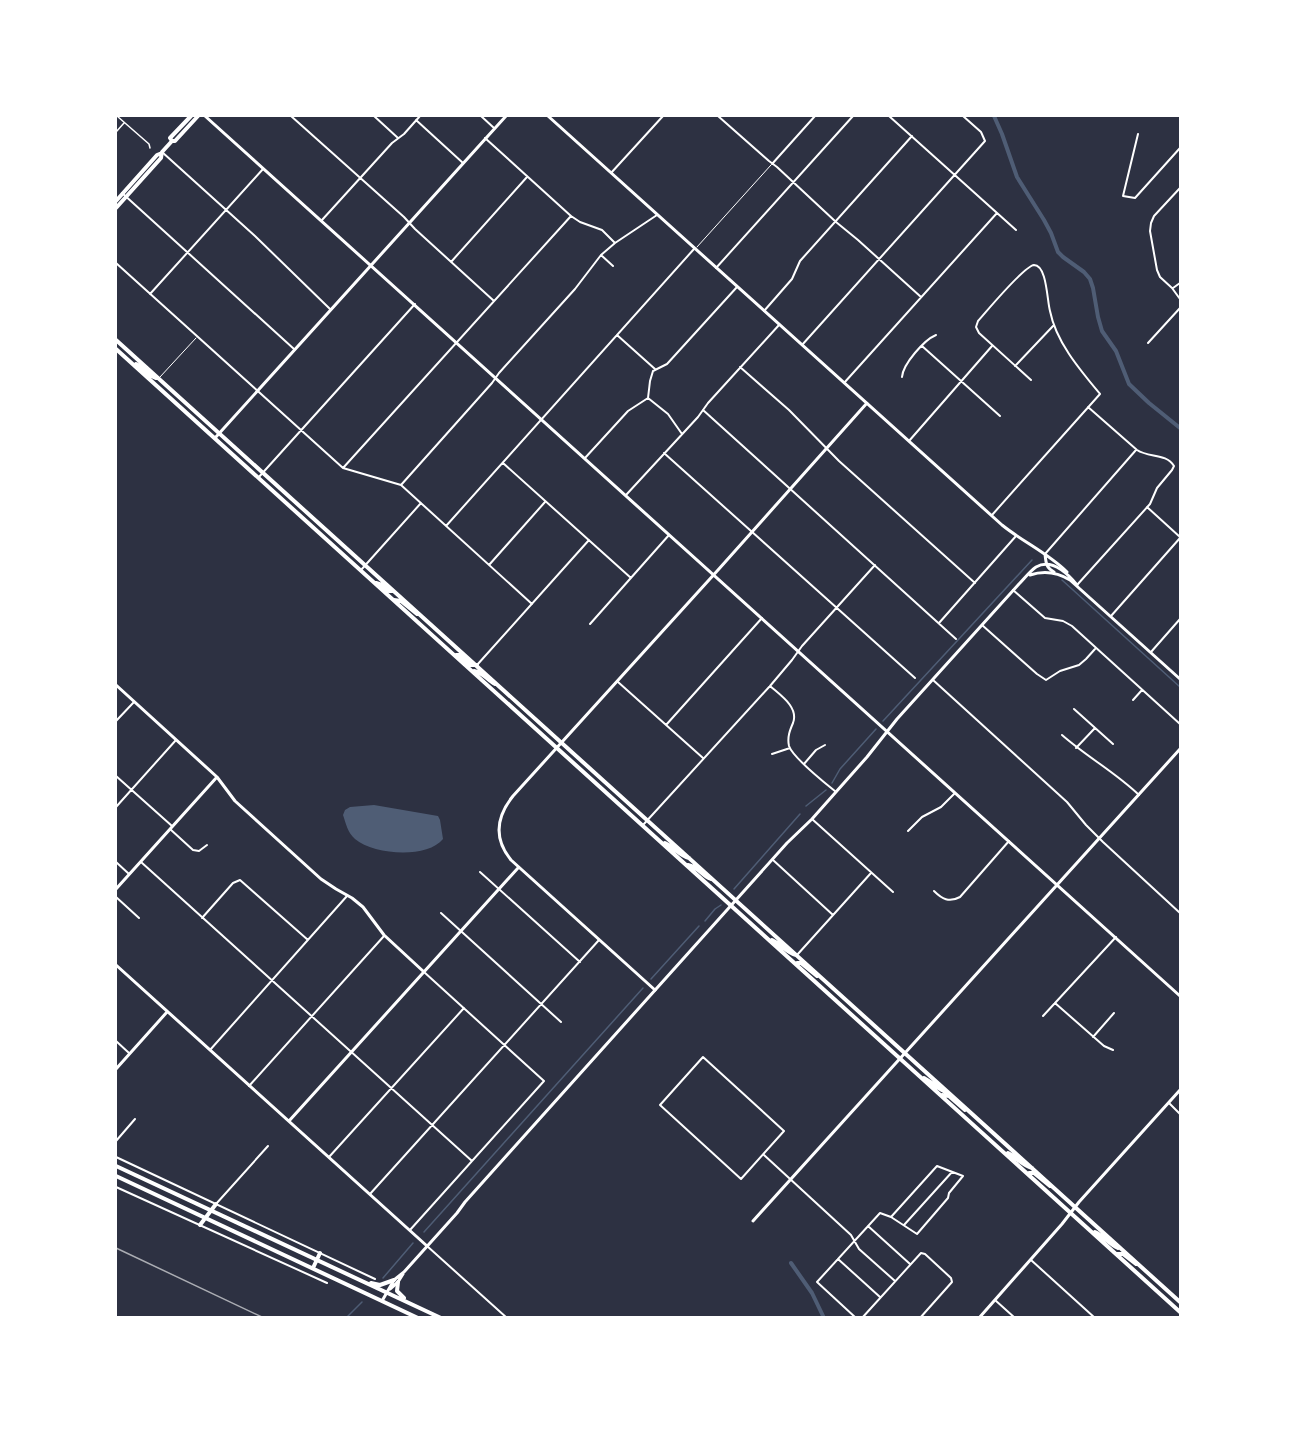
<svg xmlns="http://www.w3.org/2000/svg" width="1296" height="1433" viewBox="0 0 1296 1433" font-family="Roboto,sans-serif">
<rect width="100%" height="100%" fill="#2d3142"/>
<path fill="#4f5d75" d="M374,805L438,816L440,820L443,839C427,859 374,855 355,839C348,833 346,824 343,815L345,810L350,807Z"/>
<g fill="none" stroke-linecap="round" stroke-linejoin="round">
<path stroke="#4f5d75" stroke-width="1.5" d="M1062,580L1180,687
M883,721L1032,560
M832,783L840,769L876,729
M806,806L826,790
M734,889L800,814
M705,921L715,909L721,905
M651,979L699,926
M424,1232L643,988
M383,1278L413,1243
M346,1318L362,1302"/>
<path stroke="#4f5d75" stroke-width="4" d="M994,116L1002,134L1017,177L1044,220L1051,233L1058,252L1063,257L1084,272L1090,279L1093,288L1098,317L1102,331L1116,351L1129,384L1149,403L1180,428
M791,1263L812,1293L824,1318"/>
<path stroke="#fff" stroke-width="1" d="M697,247L771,165
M160,377L196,338"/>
<path stroke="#fff" stroke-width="1.5" d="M117,116L149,144L150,148
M116,132L124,123"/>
<path stroke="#fff" stroke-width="2" d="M291,116L404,217L415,229L494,301
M374,116L398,138
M481,116L494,128
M718,116L769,161L777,167L836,222L858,240L921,297
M889,116L1016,230
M416,120L463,163
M1138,134L1123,196L1135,198L1180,148
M485,138L571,216L580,222L602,230L615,243
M162,152L255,236L330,309
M772,164L815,116
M611,173L663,116
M1180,188L1154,216L1151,223L1150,231L1157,270L1160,277L1172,288L1180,299
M122,193L294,349
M322,220L392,143L404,134L420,116
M601,255L613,266
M451,262L527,177
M116,263L343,468L401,485L532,604
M716,268L853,116
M1173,288L1180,283
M150,294L263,169
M764,311L792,279L800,261L912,136
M617,335L655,369
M1148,343L1180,308
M802,345L985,141L981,132L963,116
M922,346L1000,416
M1015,366L1054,325
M740,367L789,410L839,461L975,583
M902,377C903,364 924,340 936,335
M844,383L997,213
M648,398L668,414L682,434
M703,410L956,639
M909,441L992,346
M664,453L915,678
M585,458L628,411L648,398L650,381L653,371L667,364L737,287
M503,463L631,578
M343,468L571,216
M258,478L415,304
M401,485L492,383L499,373L575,289L601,255L615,243L657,215
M626,495L698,417L708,403L779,325
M1147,507L1180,537
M992,515L1100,394C1080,370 1056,342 1050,311C1047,301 1047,265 1034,265C1024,266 987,311 978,321L976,327L979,333L1031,380
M446,526L694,249
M1045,554L1136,450
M489,565L545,502
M361,570L421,503
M1077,585L1150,504L1157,488L1172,470L1174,466C1166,453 1149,458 1137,450L1088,407
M1013,590L1045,618L1063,621L1072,626L1180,724
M1111,616L1180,538
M939,623L1016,536
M590,624L669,535
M982,625L1037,674L1046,680L1060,671L1079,665L1086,659L1095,649
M1151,652L1180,619
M477,665L589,540
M933,680L1067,802L1086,825L1103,842L1180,913
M618,682L703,758
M770,686C780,695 799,707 793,723C790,730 787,737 789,746C793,758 825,783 836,792
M1133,700L1142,690
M1074,709L1113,744
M116,721L134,702
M666,725L762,618
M1062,735C1087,757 1115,772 1139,795
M1076,748L1095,728
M772,754L790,748
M804,764L816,750L825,745
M116,776L172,826
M116,807L176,740
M812,819L893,892
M643,825L770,686L792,660L802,646L875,565
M170,829L193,850L199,851L207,845
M908,831L922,817L941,807L955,793
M773,860L833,915
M116,862L129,874
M141,862L472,1161
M480,872L580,962
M934,891C942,899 949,903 960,897L1009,841
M116,897L139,918
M441,913L561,1022
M202,918L233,883L240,880L308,940
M797,955L871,873
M1055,1003L1104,1046L1113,1050
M1043,1016L1116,937
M1093,1037L1114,1013
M116,1041L129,1053
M210,1050L347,896
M703,1057L784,1131L741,1179L660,1105Z
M249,1086L384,936
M1169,1103L1180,1114
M116,1141L135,1119
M764,1155L851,1235L859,1249L895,1281
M116,1157L375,1279
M329,1157L464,1008
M116,1187L327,1283
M370,1194L599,940
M216,1204L268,1146
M904,1225L952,1172
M868,1226L910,1264
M410,1230L544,1081L424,972
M427,1246L507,1318
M838,1259L880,1297
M1031,1260L1095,1318
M995,1300L1015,1318
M856,1318L817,1282L880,1213L891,1217L917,1234L948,1198L949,1193L963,1176L937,1166L891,1217
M862,1318L921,1253L925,1254L951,1278L952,1282L920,1318"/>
<path stroke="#fff" stroke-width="3" d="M205,116L1180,996
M548,116L1002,525C1023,542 1048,553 1067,572
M215,438L506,116
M1045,554C1046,563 1046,568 1054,572
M116,685L217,777L235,801L321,879L336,889L352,898L363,907L384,935L424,972
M116,889L217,777
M116,965L427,1246
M655,990L511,860C493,838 497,816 513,796L718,570L867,403
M116,1069L167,1012
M289,1121L518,868
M753,1221L1180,749
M979,1318L1062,1224L1079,1202L1180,1090"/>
<path stroke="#fff" stroke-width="3" d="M1030,575C1045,570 1057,572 1070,580L1180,679
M390,1289L398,1282L403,1274
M382,1301L394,1280L404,1272L457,1213L465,1202L787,843L812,819L867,757L897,719L1019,584C1024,579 1030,571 1036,567C1052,558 1068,574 1077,585"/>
<path stroke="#fff" stroke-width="4" d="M172,141L170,138L191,116
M116,201L157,155L162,153
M116,208L161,158L162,152L172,141H175L198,116
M116,340L1180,1302
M116,349L1180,1312
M136,364C143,368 148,376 156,378
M376,583L382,585L389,591H393
M394,600L401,601L417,614
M456,655H460L471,665H477
M474,671C483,672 487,680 495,684
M665,843C674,847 680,856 689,858
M688,865C699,867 701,875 711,879
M772,940C781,944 787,953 796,955
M797,963H801L817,976
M924,1078C932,1082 938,1089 946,1092
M942,1095L949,1096L965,1110
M1008,1153C1016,1157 1023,1166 1032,1168
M116,1166L441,1318
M1029,1173H1034L1050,1186
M116,1176L418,1318
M200,1225L216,1204
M1095,1232C1104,1236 1109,1244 1118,1248
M1117,1254H1123L1136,1264
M313,1268L320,1253
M398,1282L397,1291L404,1298
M371,1283L380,1285L394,1280"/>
<path stroke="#abadb3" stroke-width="1.5" d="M116,1248L264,1318"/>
</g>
<rect width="1296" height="1433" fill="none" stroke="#ffffff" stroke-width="234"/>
</svg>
